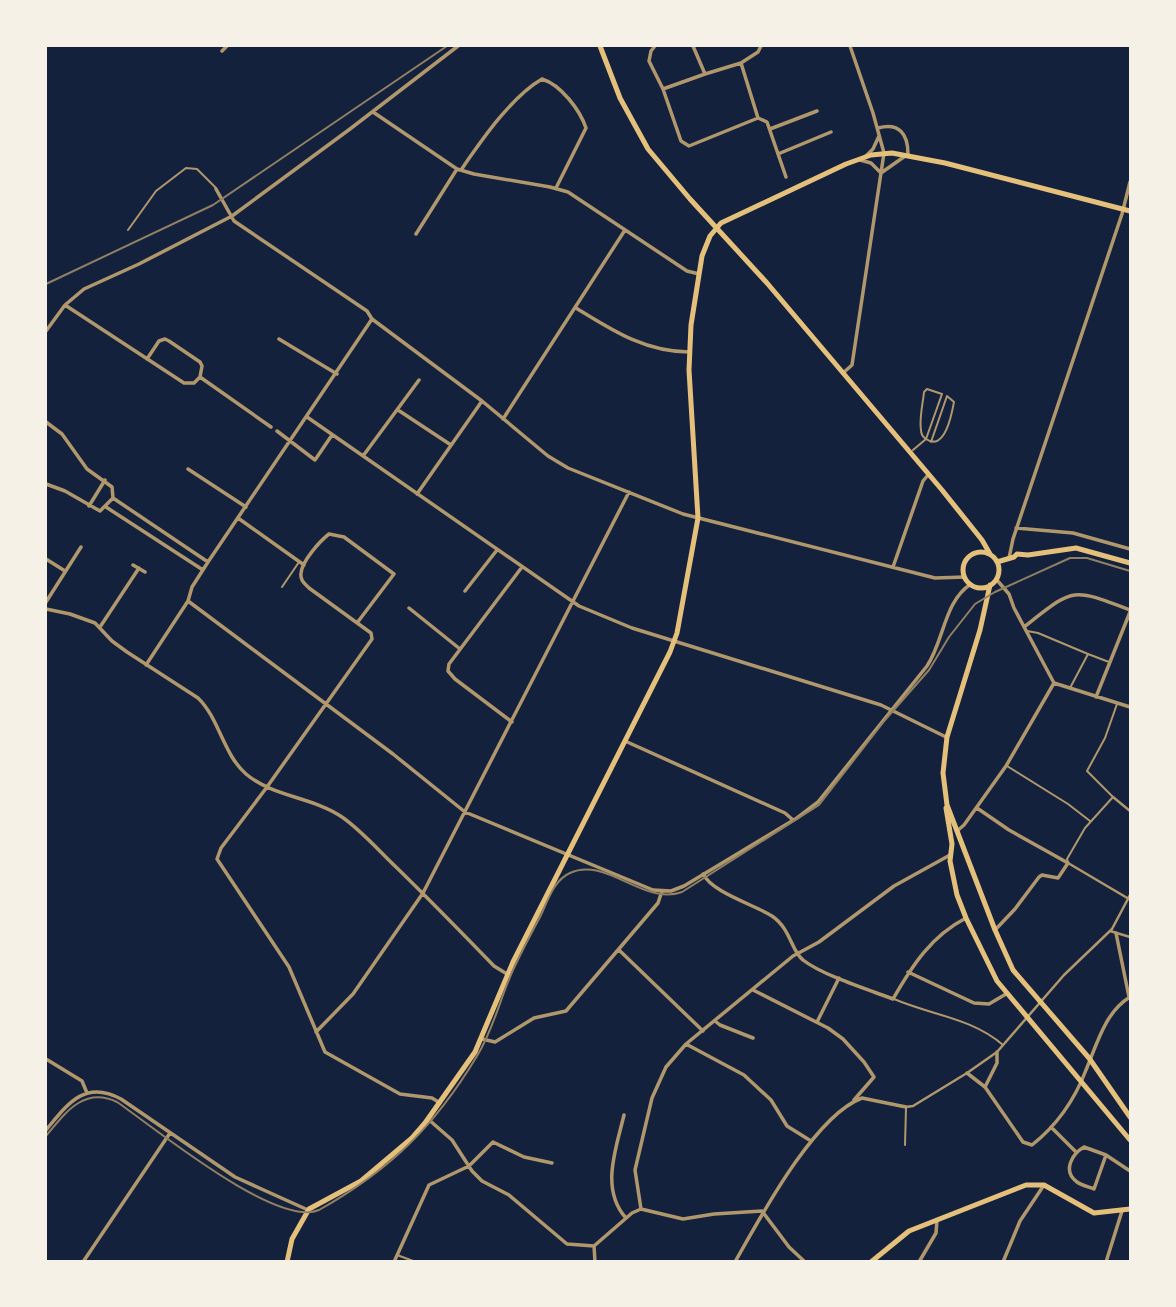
<svg xmlns="http://www.w3.org/2000/svg" width="1176" height="1307" viewBox="0 0 1176 1307" font-family="'PT Sans Narrow',sans-serif">
<rect width="100%" height="100%" fill="#14213d"/>
<g fill="none" stroke-linecap="round" stroke-linejoin="round">
<path stroke="#b1986c" stroke-width="2" d="M128,230L156,191L186,168L197,169L216,188
M913,450L926,439L942,394L927,389L924,392C923,403 919,419 921,430C921,434 923,437 926,439C945,452 952,413 954,402L947,396L931,442
M282,587L299,562
M1027,631L1038,633L1088,654
M1070,688L1088,654L1109,662
M1007,766L1068,804L1090,821
M1068,862L1067,859L1085,828L1113,797L1087,771L1105,738L1117,704
M894,999C931,1015 972,1018 1003,1045
M905,1145L906,1108
M397,1255L416,1262"/>
<path stroke="#b1986c" stroke-width="2.5" d="M1113,797L1130,811
M1068,863L1129,899
M1110,931L1130,937
M906,1107L913,1106L967,1073L997,1052L1064,975L1112,929L1130,895"/>
<path stroke="#b1986c" stroke-width="3.5" d="M655,46L651,51L649,61L663,89L681,141L689,146L758,118L767,122L786,177
M693,46L705,74L741,63L758,118
M222,51L227,46
M741,63L758,52L761,46
M663,89L705,74
M373,112L457,169L474,174L550,187L568,192L687,271L699,274
M770,129L817,111
M778,154L831,132
M866,156L873,149L879,136
M860,160L871,163L881,173L908,154C908,134 899,122 878,128
M461,170C481,141 511,97 542,79C561,85 580,110 586,128L556,188
M216,189L234,221L367,311L372,319L482,401L548,456L568,468L683,514L935,578L965,577
M416,234L457,169
M65,305L184,383H194L200,377
M576,308C612,330 645,352 689,352
M46,331L65,305L84,289L139,264L232,216L350,129L458,46
M279,339L337,374
M147,359L159,341L165,339L169,341L200,362L202,366L200,377L271,427
M843,373L852,365L884,153L873,113L850,46
M398,410L451,445
M307,417L579,606L632,628L881,705L946,737
M503,419L625,230
M46,422L62,434L87,469L112,487L113,498L100,511L65,491L46,484
M277,431L315,460L332,435
M363,456L419,380
M188,469L246,507
M417,494L482,401
M113,498L208,562
M89,506L105,480
M106,507L203,570
M238,518L304,565
M1016,528L1073,533L1130,549
M1009,558L1013,539L1122,214L1130,182
M46,559L65,571
M133,565L145,572
M893,567L923,481L928,475
M996,579L1009,594L1014,608L1054,683
M465,591L497,550
M188,601L393,754L465,812L653,890L671,891L684,886L797,818L818,802L927,666C944,641 944,601 971,584
M46,602L81,547
M409,608L460,649
M46,609L70,614L95,623L112,641L127,652L198,698C219,718 223,754 246,774C273,797 313,797 342,817C362,831 379,851 397,868C430,900 462,933 494,966L507,974
M357,623L394,574L344,537L329,534C320,541 302,561 301,573C300,580 304,583 309,588L371,633L372,639L267,787L221,848L217,859L289,967L325,1052L400,1094L432,1098L440,1103
M100,627L139,568
M1024,627C1074,588 1070,587 1130,610
M146,665L188,601L192,587L208,562L372,319
M1054,683L1130,707
M1096,697L1130,612
M512,722L455,679L448,671L449,664L522,567
M625,741L785,813L793,820
M977,808L1009,830L1068,863L1058,878L1042,875L1039,877L1015,909L995,930
M957,831L964,825L1006,766L1054,683
M703,874C713,893 753,904 772,916C791,929 791,951 803,960C822,975 869,990 893,999C912,966 931,936 966,918
M1116,933L1129,997
M619,950L703,1031
M908,972L974,1003L989,1004L1006,994
M753,990L828,1028L843,1039L864,1062L874,1077L854,1100
M715,1021L720,1025L753,1038
M817,1022L839,978
M316,1032L353,994L423,893L629,492
M482,1039L495,1042L534,1018L566,1011L658,903L662,891
M686,1044L744,1075L771,1100L787,1126L811,1141
M46,1059L82,1081L87,1093
M967,1073L985,1087L1023,1142L1032,1145C1056,1126 1075,1099 1086,1070C1097,1044 1105,1012 1130,997
M985,1087L997,1063V1052
M624,1115C616,1149 600,1189 626,1218
M428,1119L452,1140L472,1171L482,1181L509,1195L567,1244L594,1246L632,1213L641,1209L683,1219L714,1214L762,1211
M1051,1127L1076,1152
M46,1130C67,1105 84,1079 121,1099L235,1177L308,1210
M1106,1155L1094,1189C1089,1187 1081,1185 1077,1182C1062,1171 1072,1154 1084,1147L1106,1155L1130,1171
M641,1209L635,1170L652,1098L666,1067L686,1044L793,956L819,942L894,886L950,855
M762,1211L789,1247L805,1262
M594,1246L595,1262
M83,1262L170,1133
M394,1262L429,1185L469,1166L493,1142L524,1157L552,1163
M735,1262C760,1218 814,1116 862,1098L906,1107
M919,1262L936,1233L937,1220
M1003,1262L1020,1221L1044,1185
M1106,1262L1122,1211"/>
<path stroke="#e5c07b" stroke-width="5" d="M600,46L620,98L648,149L690,199L767,283L942,490L982,540L990,554
M963 570a18 18 0 1 1 36 0a18 18 0 1 1-36 0Z
M997,562L1014,557L1017,554L1028,555L1076,548L1130,563
M990,585L980,630L947,737L943,773L947,805L995,930L1013,970L1089,1058L1130,1117
M946,808L952,844L950,861L957,895L966,918L997,981L1130,1140
M287,1262L292,1239L309,1209L361,1181L412,1138L425,1123L475,1052L513,962L670,652L677,633L698,518L689,370L691,325L702,256L710,236L721,223L846,164L871,155L892,153L945,163L1130,211"/>
<path stroke="#e5c07b" stroke-width="5" d="M871,1262L909,1231L1026,1185H1044L1094,1213L1130,1209"/>
<path stroke="#918062" stroke-width="2" d="M46,1136C65,1113 84,1086 117,1102C155,1128 276,1228 319,1210C390,1170 435,1126 477,1056C492,1032 499,1003 510,977C519,956 530,936 541,915C548,900 554,880 570,873C606,856 643,906 682,892L819,805L885,720L929,670L949,637L975,604L995,592L1070,558H1087L1130,571"/>
<path stroke="#918062" stroke-width="2" d="M46,284L213,205L447,46"/>
</g>
<rect width="1176" height="1307" fill="none" stroke="#f6f1e7" stroke-width="94"/>
</svg>
